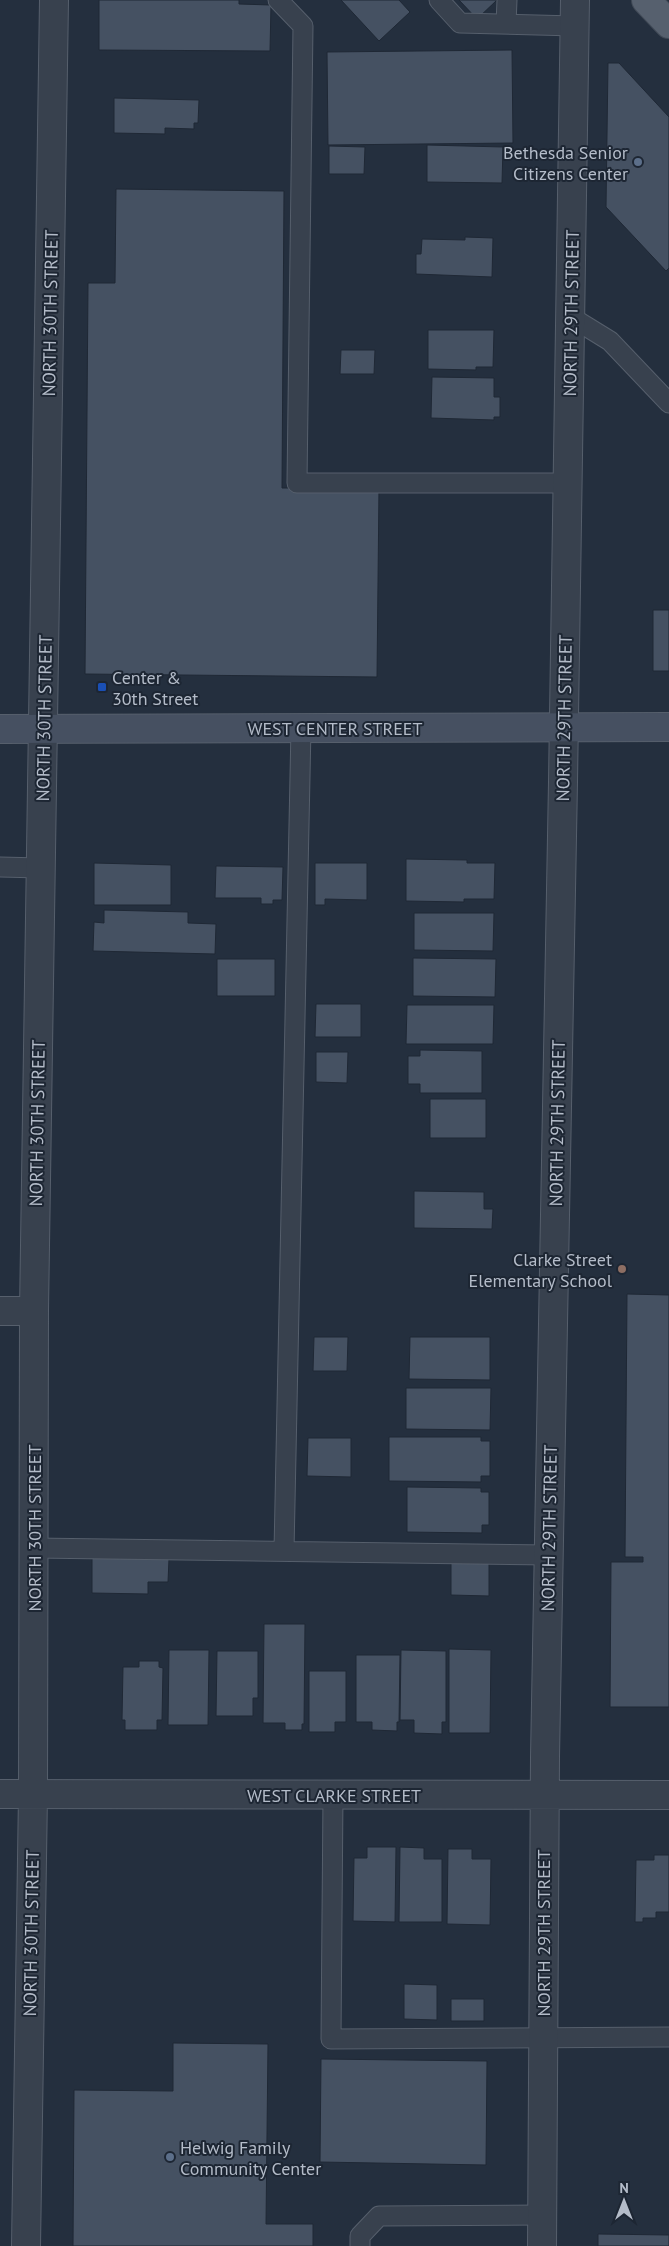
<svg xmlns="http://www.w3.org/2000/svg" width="669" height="2246" viewBox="0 0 669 2246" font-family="'PT Sans',sans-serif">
<rect width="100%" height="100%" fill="#242f3e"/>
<path fill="#455162" stroke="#1f2835" d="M99,0H239V4L271,5L270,51L99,50Z
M341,0H399L410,12L379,41Z
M459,0H497L477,19Z
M512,50L513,143L328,145L327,52Z
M608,63H619L669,117V268L666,271L606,207Z
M114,98L199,100L198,123H194V129L165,128V134L114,133Z
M427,145L503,147L502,183L427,182Z
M329,146L365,147L364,174H329Z
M116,189L284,191L282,488H379L377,677L85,674L88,283H115Z
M465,237L493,238L492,277L416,274V254H421L422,239L465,240Z
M428,330H494L493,367H476V370L428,369Z
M341,350H375L374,374H340Z
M432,377L494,378V397H500V417H494V420L431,418Z
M653,610H669V671H653Z
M406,859L467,860V863H495L494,899H464V902L406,901Z
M94,863L171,865V905H94Z
M315,863H367V900L325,899V905H315Z
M216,866L283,867L282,900H273V904H261V898H215Z
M104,910L188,912V923L216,924L215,954L93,951L94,922L104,923Z
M414,913H494L493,951L414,950Z
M413,958L496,959L495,997L413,996Z
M217,959H275V996H217Z
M316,1004H361V1037H315Z
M407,1005H494L493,1044H406Z
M420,1050L482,1051V1093H420V1084H408V1056H420Z
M316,1052H348L347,1083L316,1082Z
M430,1099H486V1138H430Z
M414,1191L484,1192V1209H493L492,1229L414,1228Z
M627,1294L669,1295V1707H610L611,1562H643V1557H625Z
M314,1337H348L347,1371H313Z
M410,1337H490V1380L409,1379Z
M406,1388H491L490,1430L406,1429Z
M389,1437H481V1441H490V1476H481V1482L389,1481Z
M308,1438H351V1477L307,1476Z
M407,1487L481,1488V1492H489V1525H482V1533L407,1532Z
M92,1558L169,1559L168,1582H148V1594L92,1593Z
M451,1562H489V1596L451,1595Z
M264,1624H305L304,1724H302V1730H285V1723H263Z
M449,1649L491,1650L490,1733H449Z
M169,1650H209L208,1725H168Z
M401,1650L446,1651V1722H442V1734L414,1733V1720H400Z
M217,1651H258V1698H253V1716H216Z
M356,1655H400L399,1722H397V1731L372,1730V1722H356Z
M139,1661H159V1667L163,1668L162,1720H157V1730H125V1720H122L123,1667H139Z
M309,1671H346V1722H335V1732H309Z
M367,1847H396L395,1922L353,1921L354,1858H367Z
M400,1847L424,1848V1859H442V1922H399Z
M448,1849H472V1859H491L490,1925L447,1924Z
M654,1855H669V1912H656V1918H643V1922H635L636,1860H654Z
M404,1984L437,1985V2020L404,2019Z
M451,1999H484V2021H451Z
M173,2043L268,2044L266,2224H313V2246H73L74,2090L173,2091Z
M321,2059L487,2061L486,2165L320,2162Z
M598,2234L669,2235V2246H598Z"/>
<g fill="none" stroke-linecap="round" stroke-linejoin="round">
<g stroke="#565f6c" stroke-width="21">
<path id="lane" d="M278,0L303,26L297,483H568
M439,0L460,23L575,26
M506,24L507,0
M571,317L610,341L669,403
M0,867L41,868
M34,1548L549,1555
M284,1551L301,728
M333,1795L331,2039L669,2037
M360,2246V2236L379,2216L542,2215"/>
</g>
<g stroke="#565f6c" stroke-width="30">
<path id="street" d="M0,1311H34
M0,1794L669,1795
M26,2246L33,1794L34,1311L54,0
M542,2246L545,1757L563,782L575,0"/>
</g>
<g stroke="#565f6c" stroke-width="30">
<path id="secondary" d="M0,729L669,727"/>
</g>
<g stroke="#414a57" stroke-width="30">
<path id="primary" d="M646,0L669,24"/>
</g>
<use href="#lane" stroke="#38414e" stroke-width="19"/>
<use href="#street" stroke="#38414e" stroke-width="28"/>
<use href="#secondary" stroke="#465061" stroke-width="28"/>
<use href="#primary" stroke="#56606e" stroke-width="28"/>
</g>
<g fill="#5c6f8a" stroke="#1d2633" stroke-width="2">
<circle cx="638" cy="162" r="5"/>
<circle cx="170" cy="2157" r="5"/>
</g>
<rect fill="#1a4fb4" stroke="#1d2633" stroke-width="2" x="97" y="682" width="10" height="10" rx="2.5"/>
<circle fill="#8d6e63" stroke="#1d2633" stroke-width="2" cx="622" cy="1269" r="5"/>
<g text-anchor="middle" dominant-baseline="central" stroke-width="4" stroke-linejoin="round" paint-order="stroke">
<g font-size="18" fill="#b4bcc9" stroke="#1d2633" text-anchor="end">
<text x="628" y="152">Bethesda Senior<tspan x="628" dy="21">Citizens Center</tspan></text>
<text x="112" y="677" text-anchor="start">Center &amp;<tspan x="112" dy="21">30th Street</tspan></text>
<text x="612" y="1259">Clarke Street<tspan x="612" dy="21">Elementary School</tspan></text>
<text x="180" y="2147" text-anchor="start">Helwig Family<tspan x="180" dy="21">Community Center</tspan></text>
</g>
<g font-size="18" fill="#b4bcc9" stroke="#1d2633">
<text transform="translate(50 313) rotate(-89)">NORTH 30TH STREET</text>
<text transform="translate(571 313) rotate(-89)">NORTH 29TH STREET</text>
<text transform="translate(44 718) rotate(-89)">NORTH 30TH STREET</text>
<text transform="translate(564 718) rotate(-89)">NORTH 29TH STREET</text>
<text x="335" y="728">WEST CENTER STREET</text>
<text transform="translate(37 1123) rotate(-89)">NORTH 30TH STREET</text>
<text transform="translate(557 1123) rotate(-89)">NORTH 29TH STREET</text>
<text transform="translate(34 1528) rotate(-90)">NORTH 30TH STREET</text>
<text transform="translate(549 1528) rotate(-89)">NORTH 29TH STREET</text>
<text x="334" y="1795">WEST CLARKE STREET</text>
<text transform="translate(31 1933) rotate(-89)">NORTH 30TH STREET</text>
<text transform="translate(543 1933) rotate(-90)">NORTH 29TH STREET</text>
</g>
</g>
<g transform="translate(624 2201)" stroke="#1d2633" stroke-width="4" paint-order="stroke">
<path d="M0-4L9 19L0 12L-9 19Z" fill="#b4bcc9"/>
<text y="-8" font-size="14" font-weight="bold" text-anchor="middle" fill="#b4bcc9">N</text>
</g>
</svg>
